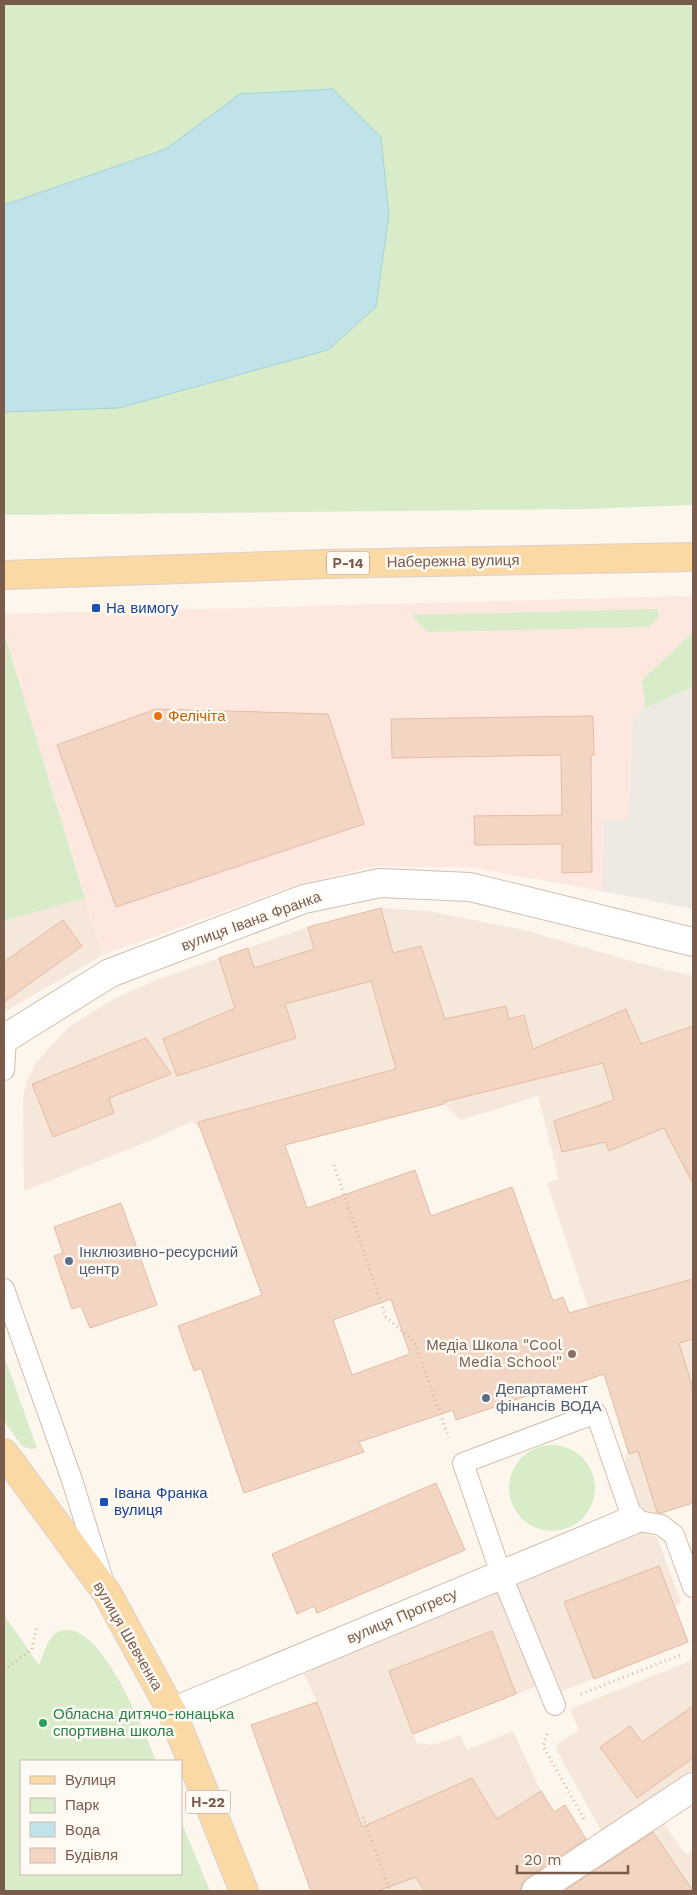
<svg xmlns="http://www.w3.org/2000/svg" width="697" height="1895" viewBox="0 0 697 1895" font-family="'Work Sans',sans-serif">
<rect width="100%" height="100%" fill="#fdf6ec"/>
<path fill="#f5e8da" d="M85,898L103,955L4,1012V921Z
M381,908L428,911L524,930L635,962L693,976V1503L654,1516L641,1512L626,1466L625,1457L629,1453L616,1412L621,1411L615,1388L547,1183L559,1179L538,1096L461,1120L444,1104L434,1069L201,1130L193,1121L154,1139L24,1191L23,1099L26,1083L36,1062L70,1026L117,997L159,979L308,927Z
M641,1532L657,1537L681,1603L675,1606L689,1642L562,1691L515,1584L629,1534Z
M499,1591L538,1686L413,1734L417,1743L434,1745L460,1735L467,1750L513,1731L541,1791L554,1812L565,1805L583,1834L516,1876L519,1883L507,1891H311L251,1725L317,1702L304,1674L363,1646Z
M693,1660V1775L604,1836L556,1749L559,1742L579,1730L570,1709Z
M662,1821L686,1855L693,1850V1891H561Z"/>
<path fill="#fde8e0" d="M693,596V632L642,680L645,708L633,717L628,820H604L602,891L473,868L377,866L299,884L103,955L4,632V614Z"/>
<path fill="#efe9e4" d="M693,687V909L602,891L604,820H628L633,717L645,708Z"/>
<path fill="#d8ecc9" d="M4,4H693V505L587,509L4,515Z
M658,609V618L649,627L427,632L412,615Z
M4,632L85,898L4,921Z
M693,632V687L645,708L642,680Z
M4,1355L37,1448L30,1449L22,1446L4,1421Z
M509 1488a43 43 0 1 1 86 0a43 43 0 1 1-86 0Z
M4,1615L39,1665C44,1655 47,1637 58,1632C98,1612 146,1735 156,1761H21V1874H181V1821L210,1891H4Z"/>
<path fill="#bfe3e8" stroke="#a5d3da" d="M333,89L381,137L389,215L376,307L328,350L119,408L4,412V205L166,149L240,94Z"/>
<path fill="#f3d5c3" stroke="#e6bba3" fill-rule="evenodd" d="M156,709L328,714L364,824L116,907L57,745Z
M593,716L594,755H591L592,872L562,873V844L475,845L474,816L562,815L561,755L392,758L391,719Z
M381,908L393,953L421,946L445,1019L506,1006L509,1019L524,1015L533,1049L626,1009L641,1044L693,1026V1184L664,1128L609,1151L605,1142L562,1152L554,1121L614,1100L603,1063L443,1102L444,1104L285,1145L307,1208L415,1170L431,1216L512,1187L553,1301L563,1297L569,1313L693,1279V1339L679,1343L693,1389V1503L661,1513L657,1512L638,1451L629,1454L604,1374L567,1387L565,1383L456,1420L453,1410L359,1442L364,1452L244,1493L201,1368L194,1371L178,1326L262,1295L198,1122L396,1069L371,981L285,1004L296,1038L177,1076L163,1039L235,1008L219,958L248,948L254,968L314,949L308,927ZM391,1299L410,1354L352,1375L333,1320Z
M63,920L82,946L4,1002V962Z
M146,1038L171,1074L109,1098L114,1113L53,1137L32,1084Z
M121,1203L157,1305L90,1328L81,1306L72,1309L54,1256L63,1253L54,1227Z
M436,1483L465,1550L317,1613L314,1606L297,1614L272,1554Z
M659,1566L688,1642L594,1679L564,1602Z
M492,1631L516,1694L413,1734L389,1671Z
M317,1702L362,1827L472,1778L497,1819L541,1791L554,1812L565,1805L586,1839L527,1878L522,1884L520,1891H424L416,1877L377,1891H311L251,1725Z
M693,1706V1758L637,1798L600,1747L630,1726L642,1742Z
M653,1832L693,1891H564Z"/>
<g fill="none" stroke-linecap="round" stroke-linejoin="round">
<g stroke="#d1beb0" stroke-width="22">
<path id="service" d="M4,1070L6,1038
M4,1289L72,1480L102,1577
M555,1705L501,1574L463,1463L596,1413L633,1520L661,1525L674,1535L693,1587"/>
</g>
<g stroke="#d1beb0" stroke-width="30">
<path id="minor" d="M4,1039L110,973L304,899L380,883L470,887L693,942
M172,1712L633,1520
M536,1891L693,1787"/>
</g>
<g stroke="#dad1cd" stroke-width="30">
<path id="primary" d="M4,575L326,564L693,557
M4,1453L107,1593L172,1712L244,1891"/>
</g>
<path stroke="#d9b8a5" stroke-width="3" stroke-dasharray="1 4" stroke-linecap="butt" d="M334,1165L386,1317L414,1341L449,1438
M4,1670L32,1649L37,1626
M581,1694L680,1655
M547,1734L543,1746L584,1819
M363,1817L390,1891"/>
<use href="#service" stroke="#fff" stroke-width="20"/>
<use href="#minor" stroke="#fff" stroke-width="28"/>
<use href="#primary" stroke="#fbd9a5" stroke-width="28"/>
</g>
<g fill="#1a4fb4" stroke="#fffaf3" stroke-width="2">
<rect x="91" y="603" width="10" height="10" rx="2.5"/>
<rect x="99" y="1497" width="10" height="10" rx="2.5"/>
</g>
<circle fill="#e8710a" stroke="#fffaf3" stroke-width="2" cx="158" cy="716" r="5"/>
<g fill="#5c6f8a" stroke="#fffaf3" stroke-width="2">
<circle cx="69" cy="1261" r="5"/>
<circle cx="486" cy="1398" r="5"/>
</g>
<circle fill="#8d6e63" stroke="#fffaf3" stroke-width="2" cx="572" cy="1354" r="5"/>
<circle fill="#2e9e5b" stroke="#fffaf3" stroke-width="2" cx="43" cy="1723" r="5"/>
<g text-anchor="middle" dominant-baseline="central" stroke-width="5" stroke-linejoin="round" paint-order="stroke">
<g fill="#fffaf3" stroke="#a28b7f" stroke-width="1">
<rect x="327" y="551.5" width="42" height="23" rx="4"/>
<rect x="185.5" y="1790.5" width="45" height="23" rx="4"/>
</g>
<g font-size="14" font-weight="bold" fill="#7a5c4d">
<text x="348" y="563">Р-14</text>
<text x="208" y="1802">Н-22</text>
</g>
<g font-size="15" fill="#7a5c4d" stroke="#fffaf3">
<text transform="translate(453 561) rotate(-1)">Набережна вулиця</text>
<text transform="translate(251 921) rotate(-20)">вулиця Івана Франка</text>
<text transform="translate(402 1616) rotate(-23)">вулиця Прогресу</text>
<text transform="translate(128 1636) rotate(60)">вулиця Шевченка</text>
</g>
<g font-size="15" fill="#164399" stroke="#fffaf3" text-anchor="start">
<text x="106" y="608">На вимогу</text>
<text x="114" y="1493">Івана Франка<tspan x="114" dy="17">вулиця</tspan></text>
</g>
<g font-size="15" fill="#c56008" stroke="#fffaf3" text-anchor="start">
<text x="168" y="716">Фелічіта</text>
</g>
<g font-size="15" fill="#4e5e75" stroke="#fffaf3" text-anchor="start">
<text x="79" y="1252">Інклюзивно-ресурсний<tspan x="79" dy="17">центр</tspan></text>
<text x="496" y="1389">Департамент<tspan x="496" dy="17">фінансів ВОДА</tspan></text>
</g>
<g font-size="15" fill="#785e54" stroke="#fffaf3" text-anchor="end">
<text x="562" y="1345">Медіа Школа "Cool<tspan x="562" dy="17">Media School"</tspan></text>
</g>
<g font-size="15" fill="#27864d" stroke="#fffaf3" text-anchor="start">
<text x="53" y="1714">Обласна дитячо-юнацька<tspan x="53" dy="17">спортивна школа</tspan></text>
</g>
</g>
<rect width="697" height="1895" fill="none" stroke="#7a5c4d" stroke-width="10"/>
<rect x="20" y="1760" width="162" height="115" fill="#fffaf3" stroke="#cabbb1"/>
<rect x="30" y="1776" width="25" height="8" fill="#fbd9a5" stroke="#cabbb1"/>
<text x="65" y="1785" font-size="15" fill="#7a5c4d">Вулиця</text>
<rect x="30" y="1798" width="25" height="15" fill="#d8ecc9" stroke="#cabbb1"/>
<text x="65" y="1810" font-size="15" fill="#7a5c4d">Парк</text>
<rect x="30" y="1822" width="25" height="15" fill="#bfe3e8" stroke="#cabbb1"/>
<text x="65" y="1835" font-size="15" fill="#7a5c4d">Вода</text>
<rect x="30" y="1848" width="25" height="15" fill="#f3d5c3" stroke="#cabbb1"/>
<text x="65" y="1860" font-size="15" fill="#7a5c4d">Будівля</text>
<path d="M517 1865v8h111v-8" fill="none" stroke="#7a5c4d" stroke-width="2.5"/>
<text x="524" y="1865" font-size="15" fill="#7a5c4d" stroke="#fffaf3" stroke-width="4" paint-order="stroke">20 m</text>
</svg>
